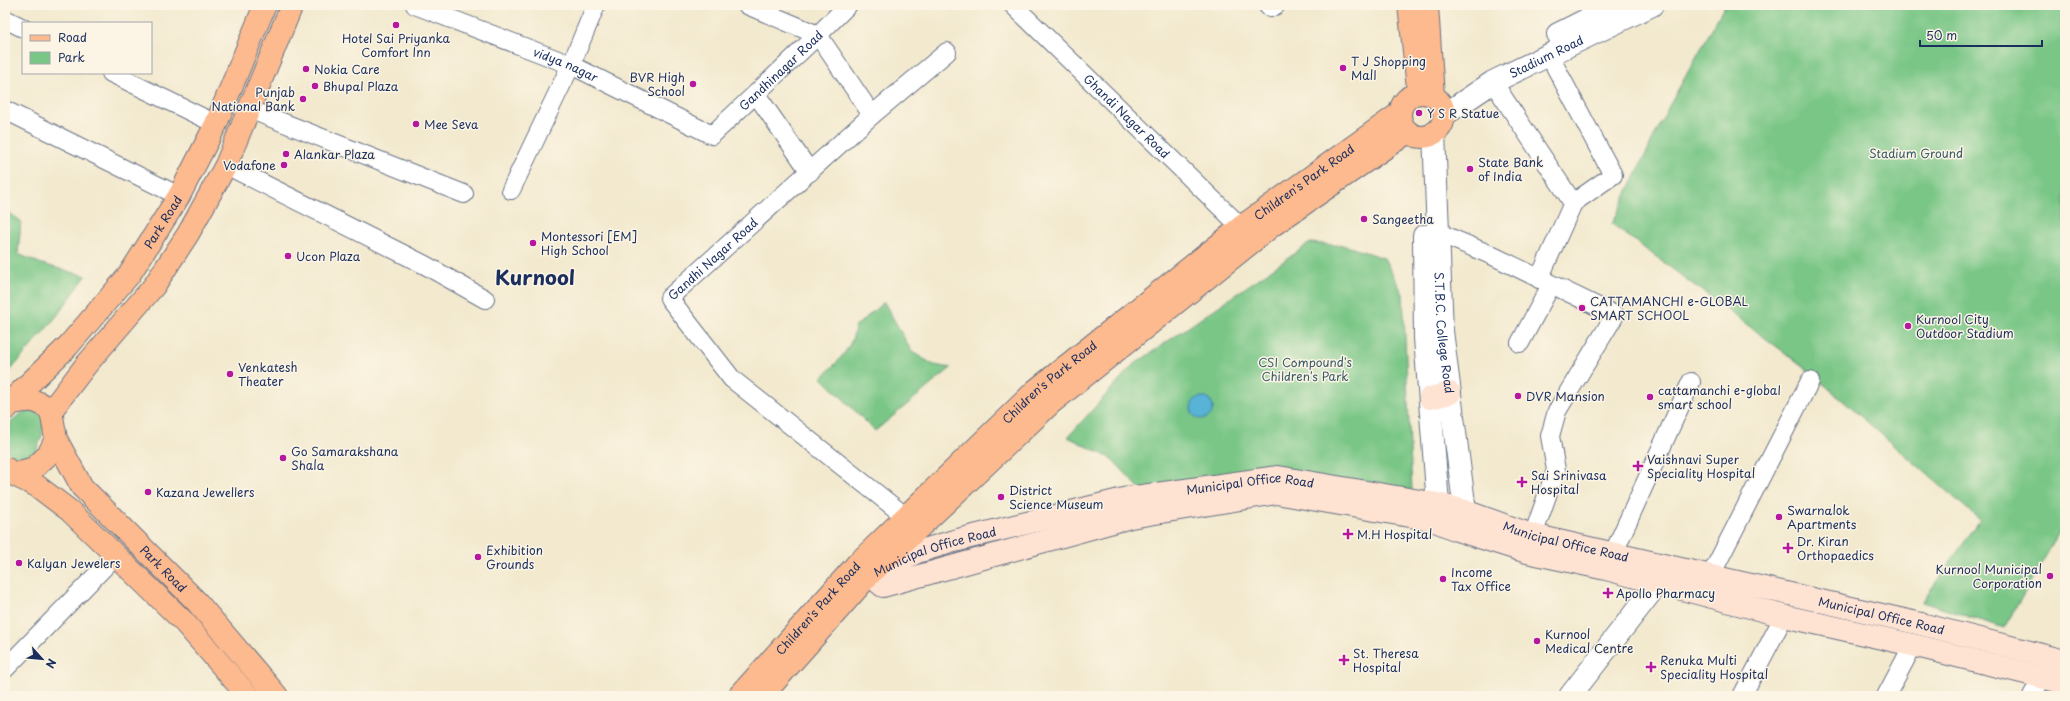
<svg xmlns="http://www.w3.org/2000/svg" width="2070" height="701" viewBox="0 0 2070 701" font-family="'Playpen Sans',sans-serif">
<rect width="100%" height="100%" fill="#fcf5e5"/>
<filter id="ink" filterUnits="userSpaceOnUse"><feTurbulence type="fractalNoise" baseFrequency=".025" numOctaves="2"/><feDisplacementMap in="SourceGraphic" scale="8" xChannelSelector="R" yChannelSelector="G"/><feConvolveMatrix kernelMatrix="1 2 1 2 8 2 1 2 1" color-interpolation-filters="sRGB"/></filter>
<filter id="wash" filterUnits="userSpaceOnUse"><feTurbulence type="fractalNoise" baseFrequency=".012" numOctaves="4" result="noise"/><feDisplacementMap in="SourceGraphic" scale="16" xChannelSelector="R" yChannelSelector="G"/><feGaussianBlur stdDeviation="0.9" result="paint"/><feColorMatrix in="noise" values="0 0 0 0 0 0 0 0 0 0 0 0 0 0 0 0 0 1.4 0 .05"/><feComposite in="paint" operator="in"/></filter>
<g filter="url(#wash)">
<rect width="100%" height="100%" fill="#f2e9ce"/>
<path fill="#79c686" stroke="#4a7a72" d="M1725,5H2065V523L2004,628L1922,602L1980,520L1804,367L1612,224L1668,108Z
M5,210L21,221L18,254L42,264L86,276L56,317L5,377Z
M1310,243L1346,246L1384,258L1403,294L1412,490H1141L1112,459L1068,437L1132,366Z
M884,302L912,352L934,365L951,368L875,431L822,378C836,362 853,349 855,327Z
M25,411H38L44,418L42,436L33,459L15,463C5,453 5,434 12,421C15,417 21,414 25,411Z"/>
<path fill="#58b3d6" stroke="#3a719a" d="M1191 408a11 11 0 1 1 22 0a11 11 0 1 1-22 0Z"/>
</g>
<g filter="url(#ink)">
<g fill="none" stroke-linecap="round" stroke-linejoin="round">
<g stroke="#667085" stroke-width="20">
<g id="minor">
<path id="s1" d="M415,5L571,65L712,135L818,35L848,5"/>
<path d="M747,5L818,35L872,115"/>
<path id="s2" d="M1013,5L1241,227"/>
<path d="M1267,5L1270,8L1276,5"/>
<path d="M5,19L23,28"/>
<path d="M1549,55L1613,175L1573,203"/>
<path d="M111,73L216,124"/>
<path d="M1493,82L1573,203L1539,279"/>
<path d="M756,94L810,172"/>
<path d="M249,109L464,194"/>
<path d="M5,110L179,196"/>
<path d="M226,165L425,265L485,299"/>
<path d="M511,190L571,65L596,5"/>
<path d="M1439,233L1491,255L1615,315L1557,411L1550,436L1556,470L1529,547"/>
<path d="M1520,343L1551,285"/>
<path id="s3" d="M905,516L732,379L669,298L872,115L947,52"/>
<path d="M1608,565L1691,382"/>
<path d="M1711,575L1810,381"/>
<path d="M5,669L115,556"/>
<path d="M1742,696L1784,616"/>
<path d="M1886,696L1913,645"/>
<path d="M2032,696L2042,677"/>
</g>
</g>
<g stroke="#667085" stroke-width="24">
<g id="tertiary">
<path d="M1558,34L1616,5"/>
<path id="s4" d="M1444,115L1493,82L1652,5"/>
<path id="s5" d="M1434,133L1442,331L1465,511L1458,527"/>
<path d="M1424,236L1425,338L1438,504L1433,520"/>
<path d="M1570,696L1658,583"/>
</g>
</g>
<g stroke="#667085" stroke-width="24">
<g id="secondary">
<path d="M1430,398L1450,393"/>
<path d="M857,564L883,586L1131,517L1276,493L1433,520L1457,530L1527,552L1606,569L1784,616L1913,645L2065,683"/>
<path id="s6" d="M874,573L917,552L954,541L1128,498L1278,477L1438,504L1465,511L1532,535L1921,624L2065,661"/>
</g>
</g>
<g stroke="#667085" stroke-width="24">
<g id="primary">
<path d="M1409,5L1418,88"/>
<path d="M1427,5L1433,96"/>
<circle cx="1422" cy="115" r="22"/>
<path id="s7" d="M8,404L68,346L129,275L179,196L216,124L265,5"/>
<path d="M7,408L8,404C28,400 35,397 51,411L56,439L48,455L34,468L12,474L7,469"/>
<path d="M51,411L86,365L154,286L188,234L226,165L292,5"/>
<path id="s8" d="M56,439L82,487L197,602L277,696"/>
<path d="M12,474L37,486L70,511L184,622L248,696"/>
<path id="s9" d="M739,696L857,564L1036,390L1241,227L1400,113"/>
<path d="M762,696L869,575L1050,404L1273,225L1408,132"/>
</g>
</g>
<use href="#minor" stroke="#fff" stroke-width="18"/>
<use href="#tertiary" stroke="#fff" stroke-width="22"/>
<use href="#secondary" stroke="#fee3d2" stroke-width="22"/>
<use href="#primary" stroke="#fcba8e" stroke-width="22"/>
</g>
</g>
<g fill="#b5179e" stroke="#fcf5e5" stroke-width="1.5">
<circle cx="396" cy="25" r="4"/>
<circle cx="1343" cy="68" r="4"/>
<circle cx="306" cy="69" r="4"/>
<circle cx="693" cy="84" r="4"/>
<circle cx="315" cy="86" r="4"/>
<circle cx="303" cy="99" r="4"/>
<circle cx="1419" cy="113" r="4"/>
<circle cx="416" cy="124" r="4"/>
<circle cx="286" cy="154" r="4"/>
<circle cx="284" cy="165" r="4"/>
<circle cx="1470" cy="169" r="4"/>
<circle cx="1364" cy="219" r="4"/>
<circle cx="533" cy="243" r="4"/>
<circle cx="288" cy="256" r="4"/>
<circle cx="1582" cy="308" r="4"/>
<circle cx="1908" cy="326" r="4"/>
<circle cx="230" cy="374" r="4"/>
<circle cx="1518" cy="396" r="4"/>
<circle cx="1650" cy="397" r="4"/>
<circle cx="283" cy="458" r="4"/>
<path d="M1636 460h4v4h4v4h-4v4h-4v-4h-4v-4h4z"/>
<path d="M1520 476h4v4h4v4h-4v4h-4v-4h-4v-4h4z"/>
<circle cx="148" cy="492" r="4"/>
<circle cx="1001" cy="497" r="4"/>
<circle cx="1779" cy="517" r="4"/>
<path d="M1346 528h4v4h4v4h-4v4h-4v-4h-4v-4h4z"/>
<path d="M1786 542h4v4h4v4h-4v4h-4v-4h-4v-4h4z"/>
<circle cx="478" cy="557" r="4"/>
<circle cx="19" cy="563" r="4"/>
<circle cx="2050" cy="576" r="4"/>
<circle cx="1443" cy="579" r="4"/>
<path d="M1606 587h4v4h4v4h-4v4h-4v-4h-4v-4h4z"/>
<circle cx="1537" cy="641" r="4"/>
<path d="M1342 654h4v4h4v4h-4v4h-4v-4h-4v-4h4z"/>
<path d="M1649 661h4v4h4v4h-4v4h-4v-4h-4v-4h4z"/>
</g>
<g text-anchor="middle" dominant-baseline="central" stroke-width="3" stroke-linejoin="round" paint-order="stroke">
<g font-size="12" fill="#1b2f5e" stroke="#fcf5e5" text-anchor="start">
<text x="396" y="38" text-anchor="middle">Hotel Sai Priyanka<tspan x="396" dy="14">Comfort Inn</tspan></text>
<text x="1351" y="61">T J Shopping<tspan x="1351" dy="14">Mall</tspan></text>
<text x="314" y="69">Nokia Care</text>
<text x="685" y="77" text-anchor="end">BVR High<tspan x="685" dy="14">School</tspan></text>
<text x="323" y="86">Bhupal Plaza</text>
<text x="295" y="92" text-anchor="end">Punjab<tspan x="295" dy="14">National Bank</tspan></text>
<text x="1427" y="113">Y S R Statue</text>
<text x="424" y="124">Mee Seva</text>
<text x="294" y="154">Alankar Plaza</text>
<text x="1478" y="162">State Bank<tspan x="1478" dy="14">of India</tspan></text>
<text x="276" y="165" text-anchor="end">Vodafone</text>
<text x="1372" y="219">Sangeetha</text>
<text x="541" y="236">Montessori [EM]<tspan x="541" dy="14">High School</tspan></text>
<text x="296" y="256">Ucon Plaza</text>
<text x="1590" y="301">CATTAMANCHI e-GLOBAL<tspan x="1590" dy="14">SMART SCHOOL</tspan></text>
<text x="1916" y="319">Kurnool City<tspan x="1916" dy="14">Outdoor Stadium</tspan></text>
<text x="238" y="367">Venkatesh<tspan x="238" dy="14">Theater</tspan></text>
<text x="1658" y="390">cattamanchi e-global<tspan x="1658" dy="14">smart school</tspan></text>
<text x="1526" y="396">DVR Mansion</text>
<text x="291" y="451">Go Samarakshana<tspan x="291" dy="14">Shala</tspan></text>
<text x="1647" y="459">Vaishnavi Super<tspan x="1647" dy="14">Speciality Hospital</tspan></text>
<text x="1531" y="475">Sai Srinivasa<tspan x="1531" dy="14">Hospital</tspan></text>
<text x="1009" y="490">District<tspan x="1009" dy="14">Science Museum</tspan></text>
<text x="156" y="492">Kazana Jewellers</text>
<text x="1787" y="510">Swarnalok<tspan x="1787" dy="14">Apartments</tspan></text>
<text x="1357" y="534">M.H Hospital</text>
<text x="1797" y="541">Dr. Kiran<tspan x="1797" dy="14">Orthopaedics</tspan></text>
<text x="486" y="550">Exhibition<tspan x="486" dy="14">Grounds</tspan></text>
<text x="27" y="563">Kalyan Jewelers</text>
<text x="2042" y="569" text-anchor="end">Kurnool Municipal<tspan x="2042" dy="14">Corporation</tspan></text>
<text x="1451" y="572">Income<tspan x="1451" dy="14">Tax Office</tspan></text>
<text x="1616" y="593">Apollo Pharmacy</text>
<text x="1545" y="634">Kurnool<tspan x="1545" dy="14">Medical Centre</tspan></text>
<text x="1353" y="653">St. Theresa<tspan x="1353" dy="14">Hospital</tspan></text>
<text x="1660" y="660">Renuka Multi<tspan x="1660" dy="14">Speciality Hospital</tspan></text>
</g>
<g font-size="12" fill="#1b2f5e" stroke="#fcf5e5">
<text stroke="none"><textPath href="#s4" startOffset="118">Stadium Road</textPath></text>
<text stroke="none"><textPath href="#s1" startOffset="162">vidya nagar</textPath></text>
<text stroke="none"><textPath href="#s1" startOffset="419">Gandhinagar Road</textPath></text>
<text stroke="none"><textPath href="#s2" startOffset="159">Ghandi Nagar Road</textPath></text>
<text stroke="none"><textPath href="#s9" startOffset="766">Children's Park Road</textPath></text>
<text stroke="none"><textPath href="#s7" startOffset="240">Park Road</textPath></text>
<text stroke="none"><textPath href="#s3" startOffset="382">Gandhi Nagar Road</textPath></text>
<text stroke="none"><textPath href="#s5" startOffset="200">S.T.B.C. College Road</textPath></text>
<text stroke="none"><textPath href="#s9" startOffset="442">Children's Park Road</textPath></text>
<text stroke="none"><textPath href="#s6" startOffset="389">Municipal Office Road</textPath></text>
<text stroke="none"><textPath href="#s6" startOffset="713">Municipal Office Road</textPath></text>
<text stroke="none"><textPath href="#s6" startOffset="65">Municipal Office Road</textPath></text>
<text stroke="none"><textPath href="#s8" startOffset="170">Park Road</textPath></text>
<text stroke="none"><textPath href="#s9" startOffset="118">Children's Park Road</textPath></text>
<text stroke="none"><textPath href="#s6" startOffset="1037">Municipal Office Road</textPath></text>
</g>
<g font-size="12" fill="#375c6a" stroke="#fcf5e5">
<text x="1916" y="153">Stadium Ground</text>
<text x="1305" y="362">CSI Compound's<tspan x="1305" dy="14">Children's Park</tspan></text>
</g>
<g font-size="20" font-weight="bold" fill="#1b2f5e" stroke="#fcf5e5">
<text x="535" y="277">Kurnool</text>
</g>
</g>
<rect width="2070" height="701" fill="none" stroke="#fcf5e5" stroke-width="20"/>
<rect x="22" y="22" width="130" height="52" fill="#fcf5e5" stroke="#a2a6af"/>
<rect x="30" y="35" width="20" height="6" fill="#fcba8e" stroke="#a2a6af"/>
<text x="58" y="42" font-size="12" fill="#1b2f5e">Road</text>
<rect x="30" y="52" width="20" height="12" fill="#79c686" stroke="#a2a6af"/>
<text x="58" y="62" font-size="12" fill="#1b2f5e">Park</text>
<g transform="translate(42 659) rotate(117)" stroke="#fcf5e5" stroke-width="3" paint-order="stroke">
<path d="M0-3L7 15L0 10L-7 15Z" fill="#1b2f5e"/>
<text y="-6" font-size="11" font-weight="bold" text-anchor="middle" fill="#1b2f5e">N</text>
</g>
<path d="M1920 40v6h122v-6" fill="none" stroke="#1b2f5e" stroke-width="2"/>
<text x="1926" y="40" font-size="12" fill="#1b2f5e" stroke="#fcf5e5" stroke-width="3" paint-order="stroke">50 m</text>
</svg>
